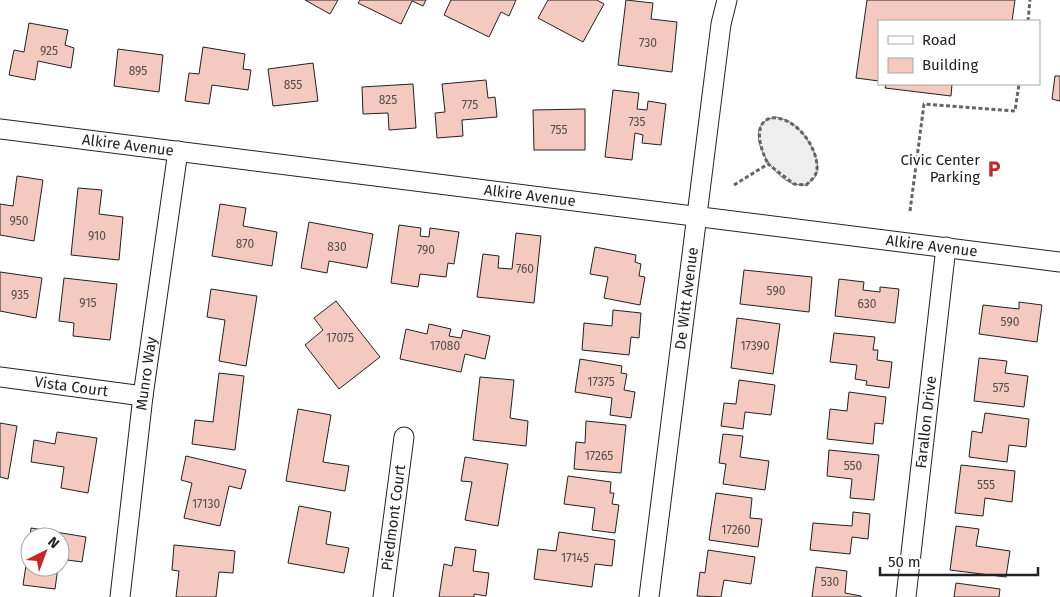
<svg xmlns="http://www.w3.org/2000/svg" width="1060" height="597" viewBox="0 0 1060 597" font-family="'Fira Sans',sans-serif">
<rect width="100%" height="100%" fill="#fff"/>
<path fill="#eee" stroke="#6f6f6f" d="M777,117C780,119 785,119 788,121C803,128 825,161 815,177C813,180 808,183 806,185C802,185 797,185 794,184C770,177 737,122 777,117Z"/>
<path fill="#f3c9c0" stroke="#222" d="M305,0H338L330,14Z
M360,0H426L423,6L412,1L401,24L358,3Z
M451,0H516L509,16L501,12L489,37L444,15Z
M548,0H597L604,4L583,42L538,18Z
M626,0L653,3L651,19L677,22L672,72L618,65Z
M867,0H1015L1012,21H879V81L856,78Z
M29,23L68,30L65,45L74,48L71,68L38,61L35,80L9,75L14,50L24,52Z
M203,47L245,54L243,69L251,70L248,90L212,85L209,104L185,101L189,73L199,74Z
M118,49L163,55L159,92L114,86Z
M313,63L318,101L273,106L268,69Z
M1055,76H1060V101L1052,99Z
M486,80L488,98L495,97L497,117L462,120L463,136L437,138L435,113L445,112L442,84Z
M413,84L416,128L389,130L388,113L363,114L362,87Z
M886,84H952L951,96L885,88Z
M613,90L639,93L637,109L647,110L648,101L666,104L661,145L642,143L643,135L635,133L632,160L605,157Z
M585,109V150H534L533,110Z
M17,176L43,180L34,241L0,235V204L13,206Z
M78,188L102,190L99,214L123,217L119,260L71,255Z
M220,204L246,208L243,226L277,232L272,266L212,256Z
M309,222L373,234L367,268L329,261L327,273L301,268Z
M399,225L421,228L420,236L429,237L430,228L459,232L454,264L448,263L446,277L420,274L418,287L391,283Z
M516,233L541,236L534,303L477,297L483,254L499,256L498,268L512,269Z
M595,247L636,255L635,262L641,264L639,276L645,277L640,305L604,298L608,277L590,274Z
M744,270L812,277L809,312L740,304Z
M0,272L42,278L36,318L0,311Z
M64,278L117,284L110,340L73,336L74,323L59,321Z
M839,279L864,282L863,290L880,292V287L899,289L895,323L835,316Z
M211,289L257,296L246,366L219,361L225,320L207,317Z
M336,301L380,357L339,389L305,345L323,330L314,318Z
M1019,302L1042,305L1037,342L979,334L983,305L1019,309Z
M613,310L641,313L639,338L631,337L629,355L582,350L584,323L612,326Z
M737,318L780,324L773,374L731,368Z
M429,324L451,329L449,336L461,338L463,330L490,336L485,359L465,354L461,372L400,359L406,329L427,334Z
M834,333L875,337L873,350H878L877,360L892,362L889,388L866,385L867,381L855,379L857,365L830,362Z
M979,358L1007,361L1005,373L1028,376L1024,407L974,401Z
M580,359L622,366L621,373L627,374L624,390L635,392L631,418L610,415L612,398L575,392Z
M219,373L244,376L235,450L192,444L195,420L213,422Z
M480,377L514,380L510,418L528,421L526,446L473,440Z
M739,380L775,385L771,415L745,412L743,429L721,426L724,403L736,404Z
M849,392L886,397L883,424L875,423L873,444L827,439L830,409L847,411Z
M298,409L331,415L323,462L349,466L345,491L286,481Z
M985,413L1029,419L1026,447L1009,445L1007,462L969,457L972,431L982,433Z
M586,421L626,425L621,473L574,469L576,442L585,443Z
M0,423L17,426L8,479L0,477Z
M57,432L97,438L88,493L61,488L64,467L31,462L34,440L55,444Z
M723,434L743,436L740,457L769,461L765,490L723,484L726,464L719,463Z
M829,450L879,455L874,500L850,498L852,479L827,476Z
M186,456L246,470L241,489L229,486L220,526L184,518L192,483L181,480Z
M465,457L508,464L498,526L465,520L472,482L461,481Z
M961,465L1015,471L1012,502L985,498L983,516L955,513Z
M568,476L611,482L610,493H614L612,504L619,505L615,533L592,530L595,508L564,504Z
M716,493L752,498L750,518L762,519L758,547L709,540Z
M299,506L331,512L326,544L349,548L344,573L288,563Z
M853,512L870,514L868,539L852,537L850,554L810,550L813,523L852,526Z
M956,526L979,529L976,546L1010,551L1006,577L950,570Z
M31,528L86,537L82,562L60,559V537H30Z
M559,532L615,540L612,566L595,564L592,587L534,579L538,549L556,551Z
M30,539V567H58L55,589L23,585Z
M174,545L235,551L233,573L219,572L216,597H176L179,571L172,570Z
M455,547L476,550L473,571L489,573L486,596L474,594V597H439L444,564L452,566Z
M708,550L755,557L751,584L724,580L721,597L697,596L700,572L705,573Z
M816,567L847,571L845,593L861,596V597H812Z
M956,583L1000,589L999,597H954Z"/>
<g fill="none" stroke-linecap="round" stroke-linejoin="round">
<g stroke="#222" stroke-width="21">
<g id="minor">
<path id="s1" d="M0,129L1060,262"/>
<path id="s2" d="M0,377L143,396"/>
<path id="s3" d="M120,597L143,396L178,151"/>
<path id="s4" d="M383,597L404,437"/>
<path id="s5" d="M649,597L721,24L727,0"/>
<path id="s6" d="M906,597L946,247"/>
</g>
</g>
<path stroke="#646464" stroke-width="3" stroke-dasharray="4 2.5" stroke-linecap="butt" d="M1028,21L1030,0
M734,185L768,164L794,184L806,185C818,175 819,170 815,155C799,107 737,101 768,164
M910,211L924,104L1015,111L1019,84"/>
<use href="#minor" stroke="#fff" stroke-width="19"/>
</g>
<defs>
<g id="parking-bare" transform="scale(1.35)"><path d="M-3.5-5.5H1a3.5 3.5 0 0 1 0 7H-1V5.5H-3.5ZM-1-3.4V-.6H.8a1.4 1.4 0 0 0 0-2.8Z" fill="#c62828" stroke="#fff" stroke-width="2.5" paint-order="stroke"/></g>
</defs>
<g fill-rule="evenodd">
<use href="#parking-bare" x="994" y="169"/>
</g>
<g text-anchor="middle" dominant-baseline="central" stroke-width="4" stroke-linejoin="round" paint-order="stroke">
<g font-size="12" fill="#564c4a">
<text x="648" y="43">730</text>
<text x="49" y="51">925</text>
<text x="138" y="71">895</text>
<text x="293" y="85">855</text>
<text x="388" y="100">825</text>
<text x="470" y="105">775</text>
<text x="637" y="122">735</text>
<text x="559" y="130">755</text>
<text x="19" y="221">950</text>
<text x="97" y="236">910</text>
<text x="245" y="244">870</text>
<text x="337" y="247">830</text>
<text x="426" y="250">790</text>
<text x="525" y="269">760</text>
<text x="776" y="291">590</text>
<text x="20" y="295">935</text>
<text x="88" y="303">915</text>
<text x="867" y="304">630</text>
<text x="1010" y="322">590</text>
<text x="340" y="338">17075</text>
<text x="445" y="346">17080</text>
<text x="755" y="346">17390</text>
<text x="601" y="382">17375</text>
<text x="1001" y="388">575</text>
<text x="599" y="456">17265</text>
<text x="853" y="466">550</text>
<text x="986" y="485">555</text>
<text x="206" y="504">17130</text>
<text x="736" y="530">17260</text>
<text x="575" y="558">17145</text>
<text x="830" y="582">530</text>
</g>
<g font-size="15" fill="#222" stroke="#fff">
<text stroke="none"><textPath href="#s1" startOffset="129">Alkire Avenue</textPath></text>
<text stroke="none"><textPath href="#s1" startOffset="534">Alkire Avenue</textPath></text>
<text stroke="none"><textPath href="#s1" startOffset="939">Alkire Avenue</textPath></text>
<text stroke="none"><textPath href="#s5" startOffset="301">De Witt Avenue</textPath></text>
<text stroke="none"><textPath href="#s3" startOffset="225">Munro Way</textPath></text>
<text stroke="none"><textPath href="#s2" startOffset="72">Vista Court</textPath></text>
<text stroke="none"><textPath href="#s6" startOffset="176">Farallon Drive</textPath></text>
<text stroke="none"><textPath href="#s4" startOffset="80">Piedmont Court</textPath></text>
</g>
<g font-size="15" fill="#222" stroke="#fff" text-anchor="end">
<text x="980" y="160">Civic Center<tspan x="980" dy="17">Parking</tspan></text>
</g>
</g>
<rect x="878" y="20" width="162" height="65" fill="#ffffff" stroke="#a7a7a7"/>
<rect x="888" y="36" width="25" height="8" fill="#ffffff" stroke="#a7a7a7"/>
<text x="922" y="45" font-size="15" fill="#222222">Road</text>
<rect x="888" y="58" width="25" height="15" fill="#f3c9c0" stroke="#a7a7a7"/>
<text x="922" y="70" font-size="15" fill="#222222">Building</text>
<g transform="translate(45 552) rotate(42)"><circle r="24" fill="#ffffff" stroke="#a7a7a7"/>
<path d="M0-4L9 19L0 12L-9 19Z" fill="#c62828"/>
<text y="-8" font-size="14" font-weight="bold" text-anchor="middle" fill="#222222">N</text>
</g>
<path d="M880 567v8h158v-8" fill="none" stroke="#222222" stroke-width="2.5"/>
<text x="888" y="567" font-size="15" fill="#222222" stroke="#ffffff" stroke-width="4" paint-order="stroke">50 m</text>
</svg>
